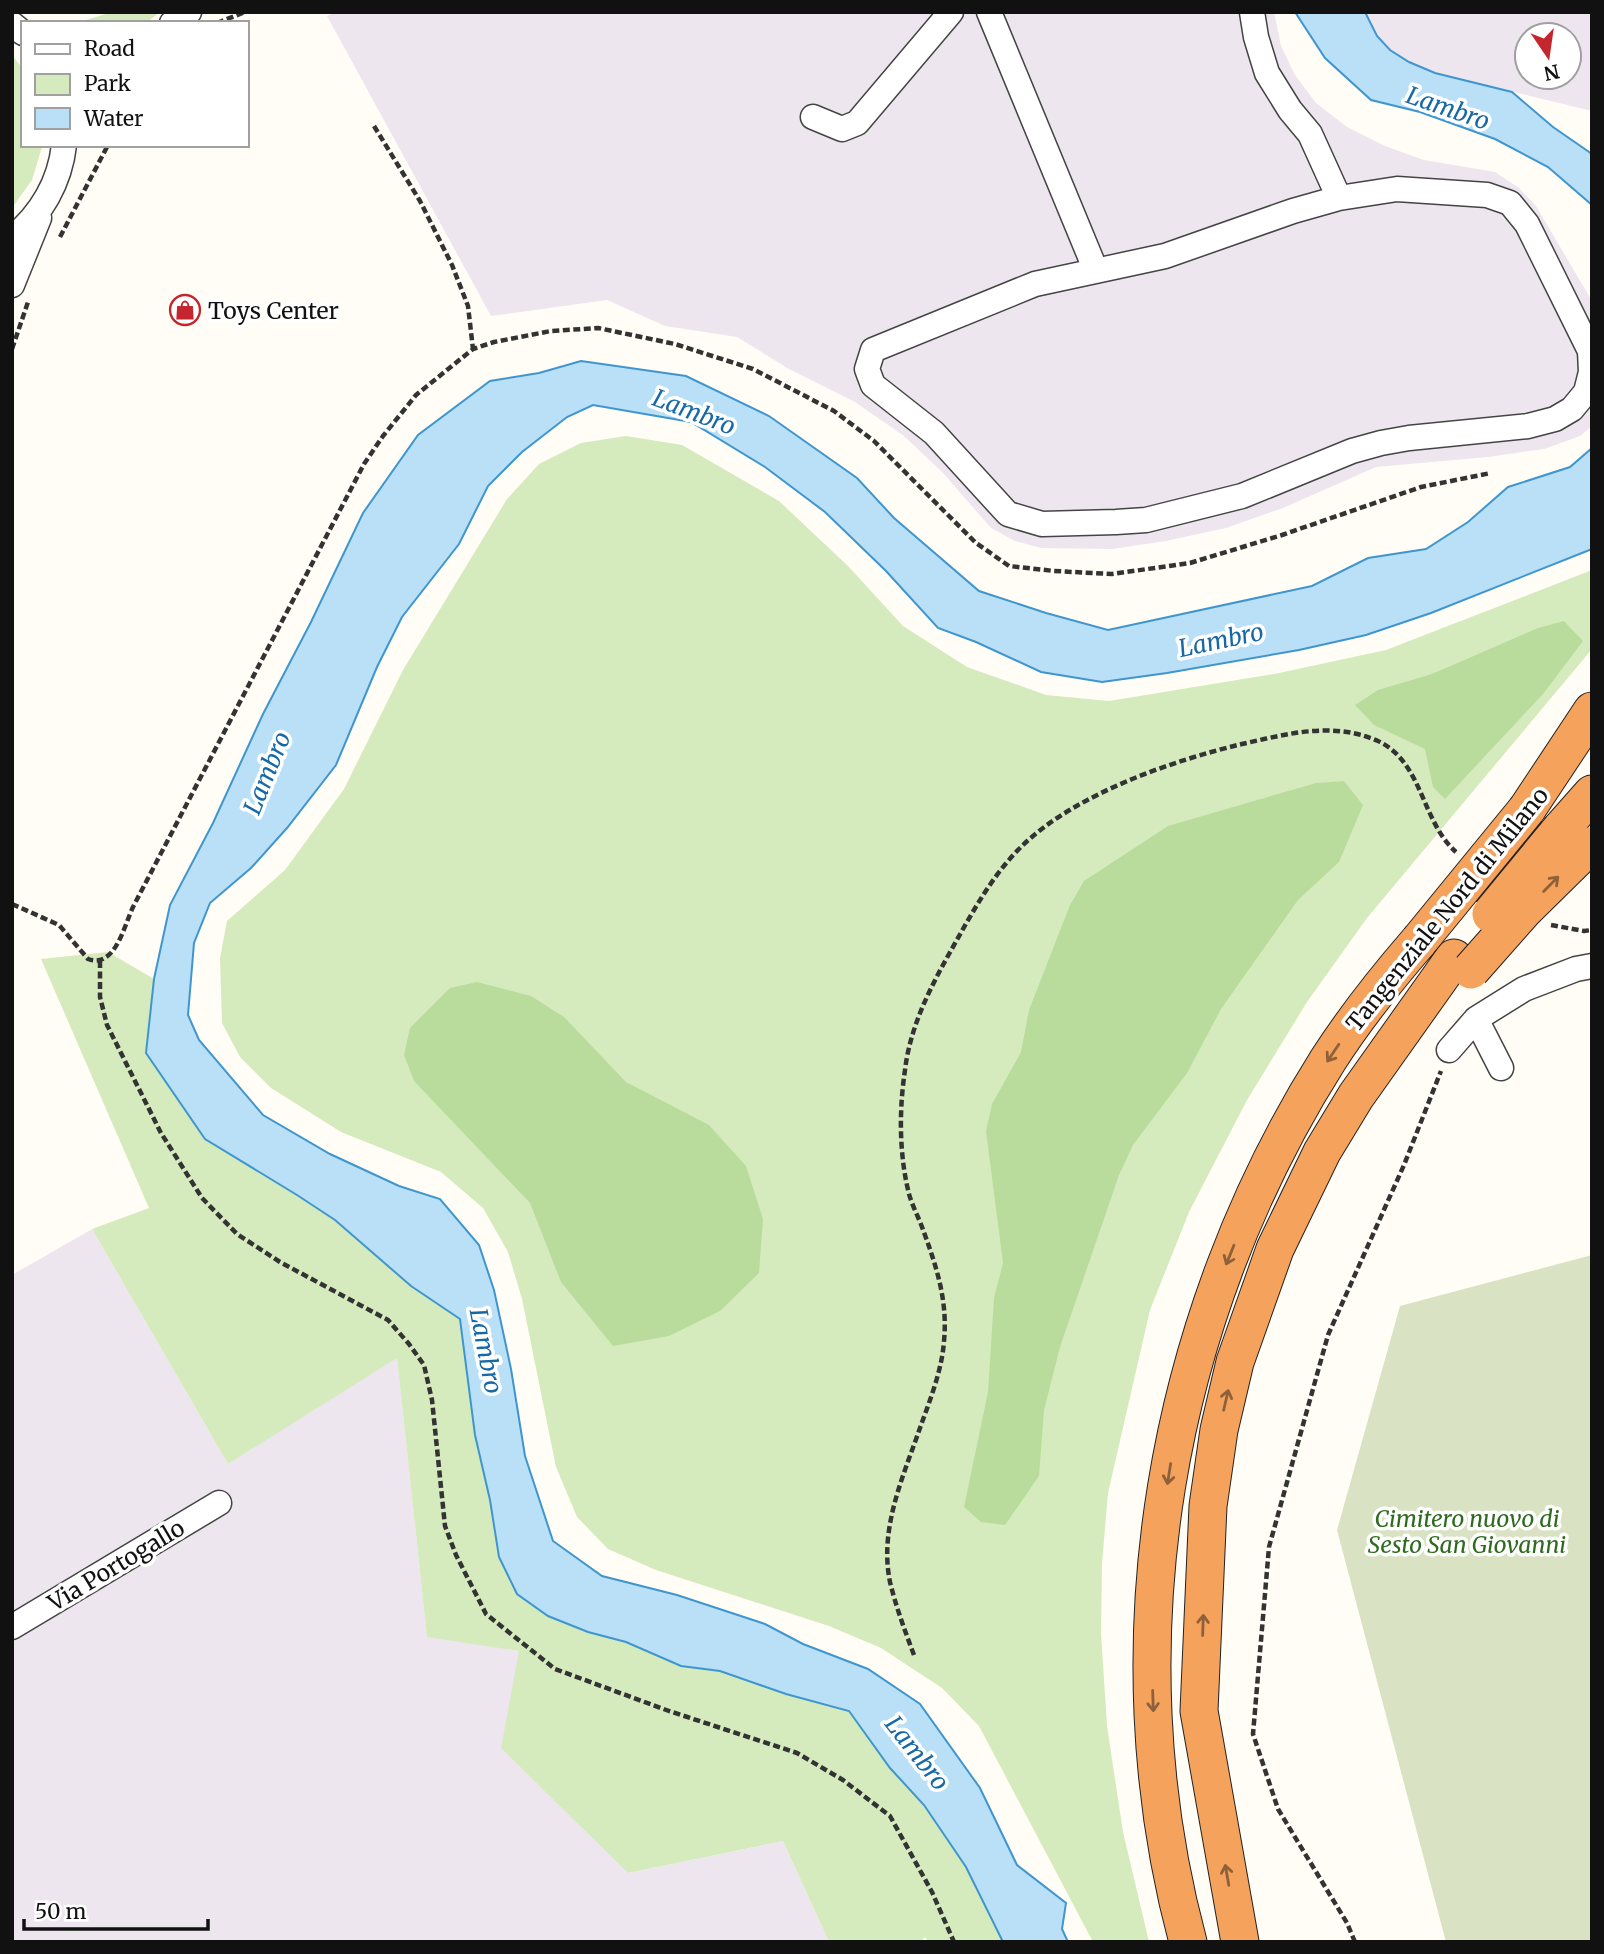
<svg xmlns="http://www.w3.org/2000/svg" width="1604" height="1954" viewBox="0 0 1604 1954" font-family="Merriweather,serif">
<rect width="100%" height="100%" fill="#fffdf5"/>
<path fill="#eee6ef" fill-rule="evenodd" d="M335,12H1274L1281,46L1295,75L1316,103L1347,127L1385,146L1424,160L1495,172L1519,188L1536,206L1592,301V426L1580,436L1544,449L1488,457L1376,467L1283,508L1226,528L1166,541L1112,549L1041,548L1015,541L991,528L943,473L904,436L855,402L789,369L737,337L665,326L607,300L491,316L327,16Z
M1366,12H1592V111L1435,73L1409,62L1390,50L1377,36L1367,17ZM1527,35H1569V77H1527Z
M92,1229L228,1464L397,1357L427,1636L519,1651L628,1873L783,1841L829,1942H12V1275Z"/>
<path fill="#d5ebbd" d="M112,12H160L146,23H38L86,20Z
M12,55L23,69V145H42V147L32,180L12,208Z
M626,436L682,445L779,501L848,566L903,626L967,667L1046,695L1109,701L1279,673L1386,650L1592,570V649L1367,918L1307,1002L1247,1100L1189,1212L1150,1310L1108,1493L1102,1563L1101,1634L1107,1726L1123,1832L1149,1942H1093L979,1726L942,1688L881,1648L829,1626L656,1570L608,1549L577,1517L556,1467L522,1299L508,1252L483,1208L441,1172L341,1132L271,1088L240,1057L222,1023L220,958L227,921L285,870L344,789L403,670L507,499L539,464L581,443Z
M108,952L154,979L146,1053L260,1174L297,1195L335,1220L411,1286L460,1319L475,1435L490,1500L499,1557L588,1632L626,1642L681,1666L720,1671L786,1694L849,1711L890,1768L924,1805L966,1867L1003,1942H929L925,1937L920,1942H829L783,1841L628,1873L501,1748L519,1651L427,1637L397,1358L228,1464L92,1229L149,1208L41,959Z"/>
<path fill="#b9dc9c" d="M1564,621L1583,641L1543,694L1445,799L1433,787L1425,749L1374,725L1355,705L1378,690L1432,674L1538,628Z
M1344,781L1363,805L1339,862L1298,900L1221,1009L1187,1073L1133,1145L1119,1175L1060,1347L1044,1410L1039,1476L1005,1525L981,1522L964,1507L988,1392L994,1298L1003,1263L986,1131L992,1104L1021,1052L1029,1010L1070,905L1084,881L1168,826L1316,783Z
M477,982L531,996L564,1017L626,1082L709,1125L746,1166L763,1219L759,1273L720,1311L669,1336L613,1346L561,1282L530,1203L414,1081L404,1055L410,1028L450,988Z"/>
<path fill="#d9e3c4" d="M1592,1255V1942H1446L1337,1530L1400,1306Z"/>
<path fill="#b9e0f7" stroke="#3f96cf" stroke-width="2" d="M1295,12H1365L1377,36L1390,50L1409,62L1435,73L1512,92L1553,127L1592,154V205L1548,167L1495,139L1420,112L1371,100L1325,58Z
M581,361L686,376L769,416L857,478L894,518L979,591L1046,613L1108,630L1312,586L1368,558L1426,549L1468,522L1508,487L1570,467L1592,448V549L1431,613L1366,635L1299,650L1167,673L1102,682L1041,672L976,642L938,628L886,571L825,512L765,467L691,422L593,405L567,417L522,452L488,486L459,544L402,617L377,667L336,765L287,828L251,868L210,903L194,943L188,1015L199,1040L263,1115L330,1154L399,1186L440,1199L479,1245L494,1290L511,1369L525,1456L553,1541L602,1576L677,1595L765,1624L803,1644L868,1669L920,1704L980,1788L1017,1865L1066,1903L1062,1929L1068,1942H1003L966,1867L924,1805L890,1768L849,1711L786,1694L720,1671L681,1666L626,1642L588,1632L548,1616L517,1594L499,1557L490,1500L475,1435L460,1319L411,1286L335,1220L297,1195L205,1139L146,1053L154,979L170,905L213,823L263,714L311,622L363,513L418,435L490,381L539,373Z"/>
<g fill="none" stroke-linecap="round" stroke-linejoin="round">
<g stroke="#444" stroke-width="27">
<path id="minor" d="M989,12L1096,271
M1252,12L1256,37L1267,73L1290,110L1310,134L1339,198
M172,23L189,12
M12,24L23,33
M813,117L842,129L857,123L951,12
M1397,189L1487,195L1510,203L1527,224L1590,351L1591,372L1586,392L1572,409L1555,419L1528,426L1409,438L1381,443L1352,451L1242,496L1146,520L1116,522L1042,524L1008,514L934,433L873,385L867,369L873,350L1035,284L1165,256L1293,211L1339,198Z
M12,238C41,215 60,182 64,145
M12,285L39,218
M1449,1050L1476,1019
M1501,1068L1476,1019L1524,989L1576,969L1592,966
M12,1627L219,1503"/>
</g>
<g stroke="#222" stroke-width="39">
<path id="highway" d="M1527,809L1592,711
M1561,829L1592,794
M1188,1942C1108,1645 1164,1319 1328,1060C1355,1018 1386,979 1419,941
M1240,1942L1199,1711L1208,1506L1219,1430L1235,1362L1275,1249L1322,1152L1356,1096L1454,958"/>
</g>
<path stroke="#333" stroke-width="4.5" stroke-dasharray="7 3.5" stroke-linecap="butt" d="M217,23L245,12
M374,126L420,201L452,265L468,306L473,349
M60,237L108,145
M12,349L28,302
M12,904L59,925L88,959C115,969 124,926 133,907L364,464L383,436L416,395L473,349L494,342L551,331L598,328L675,344L753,369L834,411L874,441L976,543L1009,566L1054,571L1112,574L1190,563L1282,535L1421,487L1491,473
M1551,925L1584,931L1592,930
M100,961V997L107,1025L161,1133L202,1198L237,1234L280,1262L388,1320L409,1344L424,1365L432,1400L445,1526L456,1555L486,1614L555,1669L669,1711L797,1753L843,1780L890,1816L932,1892L954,1942
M914,1655C905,1631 896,1607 890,1582C879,1529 903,1477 920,1428C930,1400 942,1370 944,1341C948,1300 936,1265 922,1227C918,1216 912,1205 909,1194C899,1154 899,1110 905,1070C910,1028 929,990 949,954C971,915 991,876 1023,845C1076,794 1171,761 1242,744C1287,734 1333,721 1378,741C1423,762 1421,821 1456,852
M1355,1942L1347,1923L1278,1809L1253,1734L1269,1547L1328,1335L1404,1165L1441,1071"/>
<use href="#minor" stroke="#fff" stroke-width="24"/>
<use href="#highway" stroke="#f5a25d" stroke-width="37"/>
<g stroke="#222" stroke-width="39" stroke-linecap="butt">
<path id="highway-bridge" d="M1491,914L1561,829
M1419,941L1527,809
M1471,970L1524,910L1589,846"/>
</g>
<use href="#highway-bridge" stroke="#f5a25d" stroke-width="37"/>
</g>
<defs><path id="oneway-shaft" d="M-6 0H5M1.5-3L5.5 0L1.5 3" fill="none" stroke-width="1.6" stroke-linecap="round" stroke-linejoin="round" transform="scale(1.75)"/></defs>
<g stroke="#8e613b">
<use href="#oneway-shaft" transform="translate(1551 884) rotate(-45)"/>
<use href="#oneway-shaft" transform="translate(1333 1053) rotate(124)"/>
<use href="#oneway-shaft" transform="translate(1230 1255) rotate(112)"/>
<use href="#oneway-shaft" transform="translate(1226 1400) rotate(-77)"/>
<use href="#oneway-shaft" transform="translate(1169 1474) rotate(99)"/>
<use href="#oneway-shaft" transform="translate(1203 1625) rotate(-88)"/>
<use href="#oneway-shaft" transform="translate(1153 1701) rotate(88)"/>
<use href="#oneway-shaft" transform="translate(1227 1875) rotate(-100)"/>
</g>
<defs>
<g id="shop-ring" transform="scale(1.575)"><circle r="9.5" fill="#fff" stroke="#c4262e" stroke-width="1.5"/><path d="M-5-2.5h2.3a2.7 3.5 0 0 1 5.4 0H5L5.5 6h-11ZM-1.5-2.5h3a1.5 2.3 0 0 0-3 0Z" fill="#c4262e"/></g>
</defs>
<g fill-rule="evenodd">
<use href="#shop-ring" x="185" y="310"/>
</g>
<g text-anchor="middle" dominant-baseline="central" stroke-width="7" stroke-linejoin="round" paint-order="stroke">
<g font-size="23" fill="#111" stroke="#fff" text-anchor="start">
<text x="208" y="310">Toys Center</text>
</g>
<g font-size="23" fill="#111" stroke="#fff">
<text transform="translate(1447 909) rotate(-51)">Tangenziale Nord di Milano</text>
<text transform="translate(116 1565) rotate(-31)">Via Portogallo</text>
</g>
<g font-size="23" font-style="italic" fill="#2f6b1f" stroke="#fff">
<text x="1467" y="1518">Cimitero nuovo di<tspan x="1467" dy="26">Sesto San Giovanni</tspan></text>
</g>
<g font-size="24" font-style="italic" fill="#1768a6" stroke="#fff">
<text transform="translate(1448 108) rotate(19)">Lambro</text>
<text transform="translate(694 412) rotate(21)">Lambro</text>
<text transform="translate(1221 640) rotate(-12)">Lambro</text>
<text transform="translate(267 773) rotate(-68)">Lambro</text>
<text transform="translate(486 1351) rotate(79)">Lambro</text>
<text transform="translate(917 1753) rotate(52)">Lambro</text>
</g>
</g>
<rect width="1604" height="1954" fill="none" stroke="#111111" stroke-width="28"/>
<rect x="21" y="21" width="228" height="126" fill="#ffffff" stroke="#a0a0a0" stroke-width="2"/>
<rect x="35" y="44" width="35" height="10" fill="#ffffff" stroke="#a0a0a0" stroke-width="2"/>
<text x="84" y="56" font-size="21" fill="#111111">Road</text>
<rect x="35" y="74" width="35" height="21" fill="#d5ebbd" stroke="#a0a0a0" stroke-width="2"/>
<text x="84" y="91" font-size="21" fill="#111111">Park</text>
<rect x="35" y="108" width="35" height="21" fill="#b9e0f7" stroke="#a0a0a0" stroke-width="2"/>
<text x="84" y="126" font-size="21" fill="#111111">Water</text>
<g transform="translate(1548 56) rotate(167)"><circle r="33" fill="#ffffff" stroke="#a0a0a0" stroke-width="2"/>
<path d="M0-5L12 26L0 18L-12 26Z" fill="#c4262e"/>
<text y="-10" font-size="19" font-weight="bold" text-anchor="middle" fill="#111111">N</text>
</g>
<path d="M24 1919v10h184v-10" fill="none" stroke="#111111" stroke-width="3.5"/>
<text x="35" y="1919" font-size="21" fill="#111111" stroke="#ffffff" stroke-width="5" paint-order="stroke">50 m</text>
</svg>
